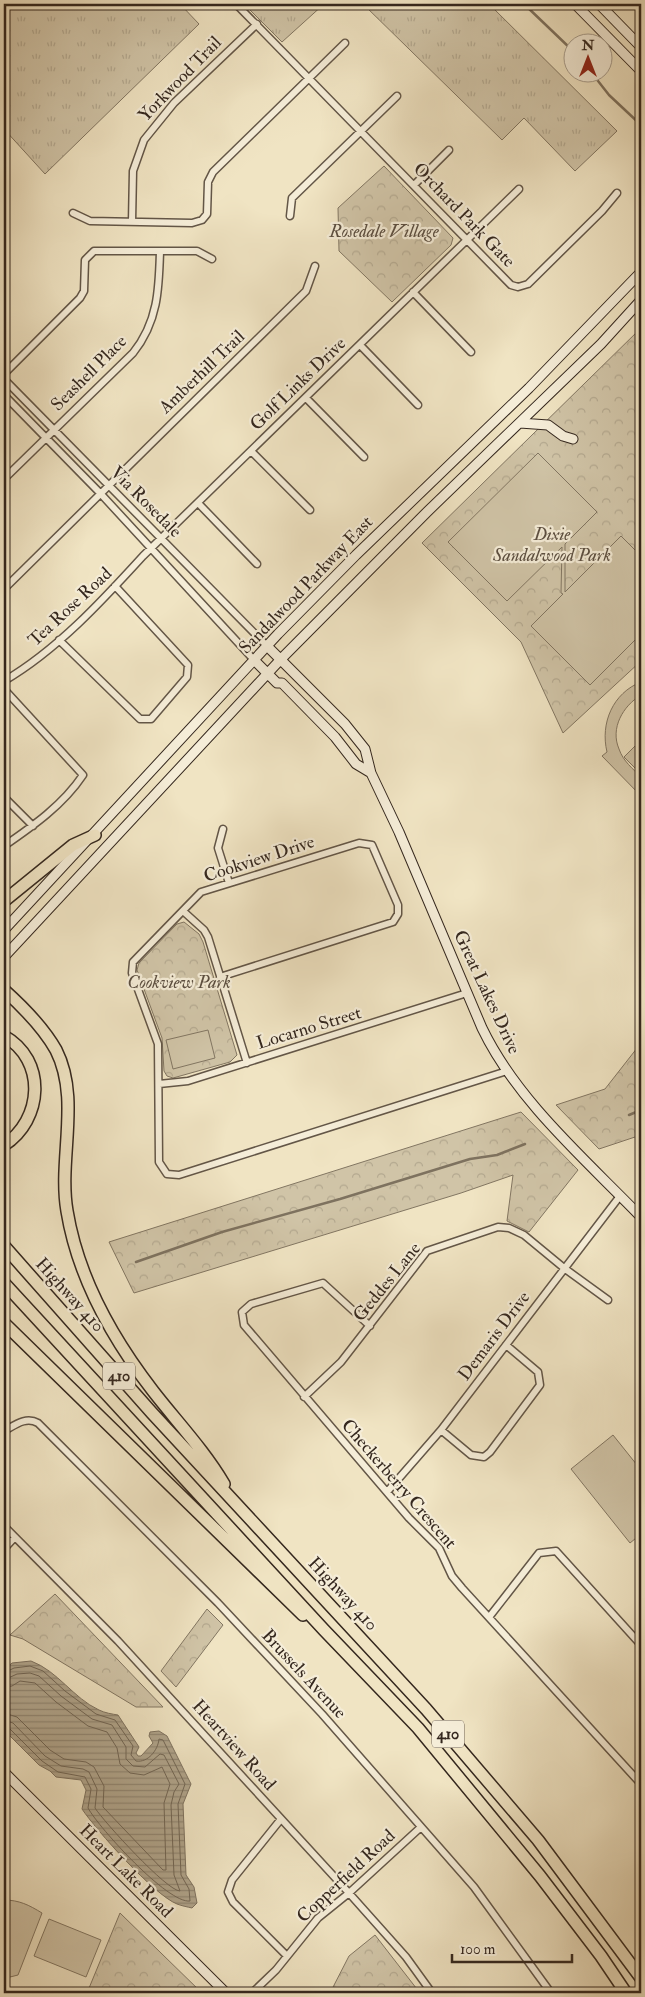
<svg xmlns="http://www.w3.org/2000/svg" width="645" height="1997" viewBox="0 0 645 1997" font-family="'IM FELL Double Pica',serif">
<defs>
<pattern id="grass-tufts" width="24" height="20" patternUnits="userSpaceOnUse" patternTransform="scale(1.25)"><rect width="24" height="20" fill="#d0c4a7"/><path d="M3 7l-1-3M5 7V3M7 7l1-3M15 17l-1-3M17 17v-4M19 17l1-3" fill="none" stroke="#b3a88f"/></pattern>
<pattern id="park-crowns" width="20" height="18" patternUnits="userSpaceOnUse" patternTransform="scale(1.25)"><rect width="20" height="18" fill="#d0c4a7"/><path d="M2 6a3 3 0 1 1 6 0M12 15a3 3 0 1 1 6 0" fill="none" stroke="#b3a88f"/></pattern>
<pattern id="water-rules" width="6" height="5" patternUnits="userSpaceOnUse" patternTransform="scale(1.25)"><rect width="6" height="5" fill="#b0a48b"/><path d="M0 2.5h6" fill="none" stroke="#908671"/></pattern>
</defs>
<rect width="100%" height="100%" fill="#f0e4c3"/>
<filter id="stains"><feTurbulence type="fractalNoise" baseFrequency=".004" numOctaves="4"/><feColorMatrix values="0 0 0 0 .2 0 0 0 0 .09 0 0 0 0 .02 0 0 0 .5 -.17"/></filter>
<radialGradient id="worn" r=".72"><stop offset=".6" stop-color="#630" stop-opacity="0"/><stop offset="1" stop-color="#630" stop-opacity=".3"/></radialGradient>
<path fill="url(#grass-tufts)" stroke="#827662" d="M4,4H180L199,24L45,174L4,129Z
M244,4H324L282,42Z
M363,4H489L617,131L575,171L524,118L502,140Z"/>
<path fill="url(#park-crowns)" stroke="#827662" d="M384,166L453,238L451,245L392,302L339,251L338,208Z
M641,328V661L563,733L521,642L422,543Z
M184,922L199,934L203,942L237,1055L230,1062L173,1078L167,1076L164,1071L162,1038L137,970L139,963L177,924Z
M641,1043V1135L599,1149L556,1105L605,1089Z
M521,1112L578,1170L529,1232L507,1221L513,1175L461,1193L134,1293L109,1242Z
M55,1594L163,1707H136L23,1639L10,1635Z
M207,1609L223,1625L176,1687L161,1671Z
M120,1913L202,1993H87Z
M375,1935L420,1993H330L349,1956Z"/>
<path fill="#d0c4a7" stroke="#827662" d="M538,453L597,512L565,544V592L621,536L641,556V634L590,685L531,626L563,594L561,593L562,547L507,601L448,542Z
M641,682V695C623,706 610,728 619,749C623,761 633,769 641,777V796L602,756L607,752C600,723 613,693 641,682Z
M641,740V774L624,757Z
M208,1030L215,1058L173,1069L166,1040Z
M613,1435L641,1470V1534L630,1543L571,1469Z
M4,1900C19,1900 29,1905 42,1913L18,1975L10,1977L4,1975Z
M49,1919L101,1940L86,1977L34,1956Z"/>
<path fill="url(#water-rules)" stroke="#7e725f" d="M31,1661C58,1671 73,1698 99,1710C105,1713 112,1714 118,1715L139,1747L136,1753L138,1756H141L153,1743L149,1736L150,1732L159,1731L167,1736L191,1784L183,1804L186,1875L194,1887L197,1903L192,1908C188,1907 182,1906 177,1904C154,1895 96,1830 82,1809L86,1790L81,1780L56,1777L50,1771L39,1765L4,1730V1670L12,1663Z"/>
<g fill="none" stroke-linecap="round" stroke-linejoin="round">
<path stroke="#726654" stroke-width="1" d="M4,1673L14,1668L30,1666L43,1671L65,1691L96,1714L115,1720L133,1746L131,1755L136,1761C148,1763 158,1750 159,1739L163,1740L185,1784L178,1804L181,1875L189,1889L190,1901C168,1904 99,1828 88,1808L91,1789L85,1777L58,1772L42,1761L9,1728L4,1727
M4,1680L17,1674L30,1673L39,1676L61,1696L92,1719L112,1725L126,1747V1759L133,1766L145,1767L160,1754L164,1755L179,1784L174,1792L171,1805L174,1875L180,1891C167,1891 104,1822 95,1808L97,1789L89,1772L83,1769L61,1766L45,1756L13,1723L4,1720
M4,1687L12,1686L20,1681L35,1683L56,1702L88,1726L107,1732L117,1748L120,1764L130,1773L144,1775L162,1767L170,1784L164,1803L166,1870H163L103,1807L104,1786L94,1767L86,1762L64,1759L50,1750L17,1717L4,1713"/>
<path stroke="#7e725f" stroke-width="2.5" d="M524,4L572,50
M591,72L609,95L641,125
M629,1115L641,1110
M136,1262L222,1232L340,1199L470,1159L497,1155L525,1144"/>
<g stroke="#635647" stroke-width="9">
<path id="street" d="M236,4L511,285L518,287L528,284L602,211L617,193
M414,185L449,150
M73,213L90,221L192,223L202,220L207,214L208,182L213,172L345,43
M290,216L292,198L397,96
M132,222L133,171L144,140L174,103L257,24
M413,292L471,352
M360,345L418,405
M4,374L80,298L84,291L85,260L94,251H197L212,259
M4,379L267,646
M4,395L100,493L254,660
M306,398L364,457
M251,451L310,510
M4,479L133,353C158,322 159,289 160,251
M198,503L257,564
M4,589L306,291L315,266
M59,640L140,719H151L187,677L188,665L115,586
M4,681C57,650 102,601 143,556L519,189
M4,689L83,775C63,805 33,826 4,846
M4,797L33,826
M223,829L218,848L229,883
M183,911L204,930L208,937L247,1063
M220,977L393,922L398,914V905L372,845L359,843L201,892L133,962L132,973L158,1044L159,1162L167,1174L179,1175L507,1071
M159,1084L188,1081L467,993
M370,1326L323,1283L251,1304L242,1312L244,1325L409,1518L439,1548L452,1576L462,1588L641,1784
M304,1397L341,1362L427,1251L498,1227L509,1228L524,1235L564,1268L608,1300
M441,1430L471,1455L484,1457L490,1452L540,1385L538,1372L506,1345
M4,1431C15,1425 26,1416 38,1423L218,1603L322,1714L474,1887L551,1993
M387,1492L441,1430L620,1196
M4,1526L118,1641L340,1883L406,1957L432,1993
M4,1549L15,1537
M490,1616L539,1553L556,1551L641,1645
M281,1819L232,1880L228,1892L233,1902L287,1956
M252,1993L276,1970L318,1918L349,1893L421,1827"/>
</g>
<g stroke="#34271e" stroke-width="11">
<path id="secondary" d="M575,4L641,71
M599,4L641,47
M520,423L548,425L563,436L573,439
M267,646L345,724L365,749L371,773L399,832L482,1028C517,1101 586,1160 641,1217
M254,660L277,683H282L335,737L356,764L371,773
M4,930L278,634L356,555L529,388L641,272
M4,957L281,659L427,512L601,344L641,300
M4,1772L226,1993"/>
</g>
<g stroke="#34271e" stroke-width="14">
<path id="highway" d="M4,901L73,845L95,835
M4,990C23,1007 43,1027 56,1050C81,1099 58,1159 67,1211C78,1278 112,1338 153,1391C177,1422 204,1450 224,1484
M4,1036C47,1060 43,1120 4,1145
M4,1246L152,1413L426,1709L538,1840L641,1978
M4,1283L324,1630L418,1728L540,1876L601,1956L626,1993
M4,1323L303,1615"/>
</g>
<use href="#street" stroke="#f5edd8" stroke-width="6"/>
<use href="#secondary" stroke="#f5edd8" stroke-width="9"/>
<use href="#highway" stroke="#f0e4c3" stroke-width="11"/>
</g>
<g text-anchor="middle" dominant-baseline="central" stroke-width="4.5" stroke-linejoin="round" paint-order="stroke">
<g fill="#f5edd8" stroke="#6e6256" stroke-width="1">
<rect x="103" y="1362.5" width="32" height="27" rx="4"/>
<rect x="432" y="1720.5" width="32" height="27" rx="4"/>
</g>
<g font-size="16" font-weight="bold" fill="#34271e">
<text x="119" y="1376">410</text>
<text x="448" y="1734">410</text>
</g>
<g font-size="18" fill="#34271e" stroke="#f5edd8">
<text transform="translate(180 79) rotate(-46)">Yorkwood Trail</text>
<text transform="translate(464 215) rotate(46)">Orchard Park Gate</text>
<text transform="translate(202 372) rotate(-44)">Amberhill Trail</text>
<text transform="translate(89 373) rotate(-45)">Seashell Place</text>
<text transform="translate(298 384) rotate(-44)">Golf Links Drive</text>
<text transform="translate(146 502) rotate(45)">Via Rosedale</text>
<text transform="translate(306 585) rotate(-46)">Sandalwood Parkway East</text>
<text transform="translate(70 607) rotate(-43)">Tea Rose Road</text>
<text transform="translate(259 859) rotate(-18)">Cookview Drive</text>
<text transform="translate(487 992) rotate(65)">Great Lakes Drive</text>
<text transform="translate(309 1028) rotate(-17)">Locarno Street</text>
<text transform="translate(387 1282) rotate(-51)">Geddes Lane</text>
<text transform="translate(70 1295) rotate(48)">Highway 410</text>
<text transform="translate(494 1336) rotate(-53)">Demaris Drive</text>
<text transform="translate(399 1484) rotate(49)">Checkerberry Crescent</text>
<text transform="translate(343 1594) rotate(47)">Highway 410</text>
<text transform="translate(304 1674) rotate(47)">Brussels Avenue</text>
<text transform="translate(234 1745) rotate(48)">Heartview Road</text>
<text transform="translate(126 1871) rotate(45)">Heart Lake Road</text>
<text transform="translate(346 1876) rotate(-43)">Copperfield Road</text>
</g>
<g font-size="18" font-style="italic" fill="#5b4e40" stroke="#f5edd8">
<text x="384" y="231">Rosedale Village</text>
<text x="552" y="534">Dixie<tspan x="552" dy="21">Sandalwood Park</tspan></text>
<text x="179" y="982">Cookview Park</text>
</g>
</g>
<rect width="645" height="1997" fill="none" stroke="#f0e4c3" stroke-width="20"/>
<rect x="5" y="5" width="635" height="1987" fill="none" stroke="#34271e" stroke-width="2.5"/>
<rect x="10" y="10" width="625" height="1977" fill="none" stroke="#34271e"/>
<g transform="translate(588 58)"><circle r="24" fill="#f5edd8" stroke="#a89e8e"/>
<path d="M0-4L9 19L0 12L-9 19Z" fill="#8f2418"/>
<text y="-8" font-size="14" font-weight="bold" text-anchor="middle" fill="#34271e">N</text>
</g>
<path d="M452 1954v8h120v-8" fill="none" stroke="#34271e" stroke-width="2.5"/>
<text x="460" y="1954" font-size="15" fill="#34271e" stroke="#f5edd8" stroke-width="4" paint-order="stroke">100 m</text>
<rect width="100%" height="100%" filter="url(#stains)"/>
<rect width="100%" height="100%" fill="url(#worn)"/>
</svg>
